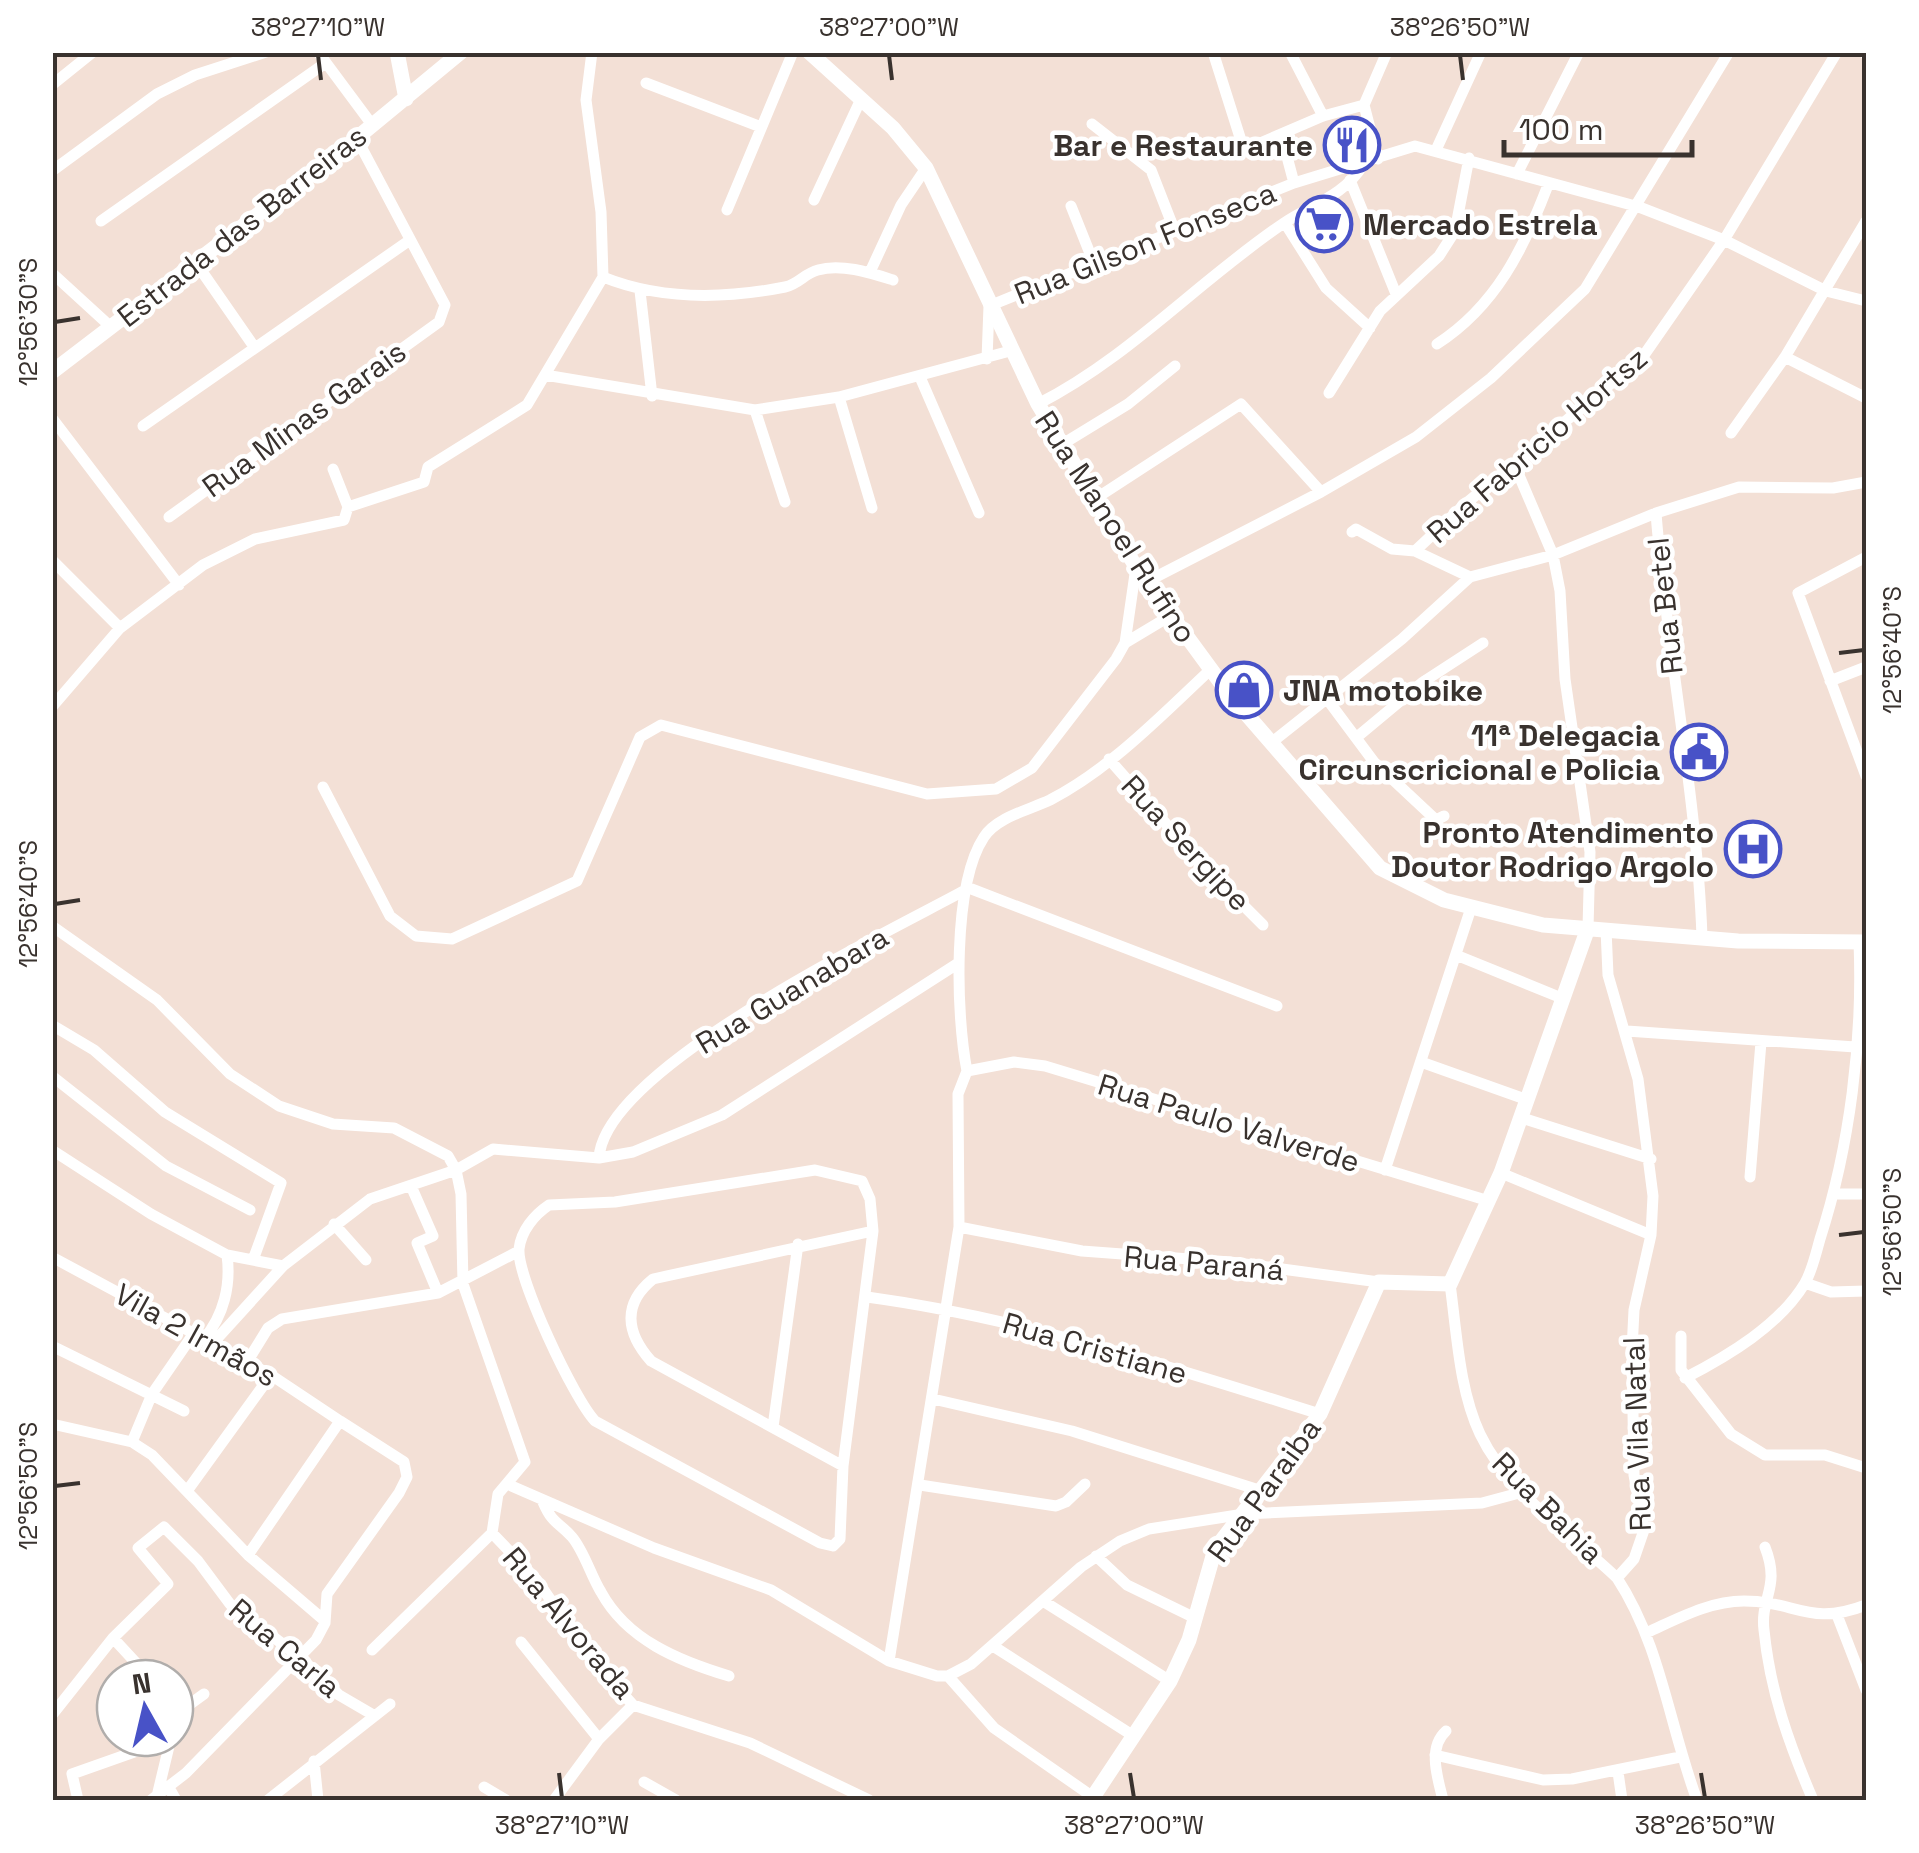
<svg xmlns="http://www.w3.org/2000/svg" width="1919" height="1853" viewBox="0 0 1919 1853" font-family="'Space Grotesk',sans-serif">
<rect width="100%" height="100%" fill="#f3e0d6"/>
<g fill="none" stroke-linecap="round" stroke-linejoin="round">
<path stroke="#fff" stroke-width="11" d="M318,52L373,126
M1213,52L1244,150L1323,116L1364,105
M1290,52L1323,116
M1864,52L1866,55
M646,83L761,127
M52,85L93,52
M1092,124L1151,170L1174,229
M1281,134L1294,183
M1436,150L1481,52
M1378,159L1364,105L1387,52
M52,171L157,94L195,75L266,52
M1517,174L1579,52
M1350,180L1396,294
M814,200L861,99
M1071,206L1093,261
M727,210L793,52
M101,221L324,64
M1285,223L1326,288L1370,328
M196,263L255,348
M870,272L901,205L926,168
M52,273L111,327
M603,277C660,300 724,299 785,287C799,284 805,273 818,270C841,263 871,273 893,280
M640,291L652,396
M1437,344C1496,306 1524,248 1548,185
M1785,357L1866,398
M987,359L989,306L1294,183L1415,146L1639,207L1724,240L1826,291L1866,301
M545,375L755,410L839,397L1010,351
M920,377L979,513
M1329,393L1380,311L1439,256L1455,231L1469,158
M839,397L872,508
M1038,404C1130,357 1198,281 1284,223C1311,205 1345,195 1363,165
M755,410L785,502
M52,418L179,585
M143,426L410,240
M1731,433L1785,357L1866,221
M1061,445L1128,404L1175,366
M1515,466L1553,555L1560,591L1565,679L1590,852L1588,928
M1095,499L1241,404L1321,492
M348,507L424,482L428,467L527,405L603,277L601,212L586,100L592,52
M1656,513C1667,655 1697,795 1702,937
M169,517L439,322L445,305L357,139
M1352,532L1356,529L1392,549L1415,551L1470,577
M1415,551L1464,505L1642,358L1724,240L1837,52
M1866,557L1798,593L1866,776
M52,560L120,628
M1146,582L1321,492L1416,437L1491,378L1585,289L1729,52
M1125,643L1170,616
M1830,681L1866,667
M1327,699L1374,762L1436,820L1444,816
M52,707L120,628L203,565L255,539L344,520L348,507L333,469
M1357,737L1423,682L1483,643
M1271,743L1402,639L1470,577L1553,555L1656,513L1739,487L1833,488L1866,482
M1109,759L1197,859L1263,925
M323,787L390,916L416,936L452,939L577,881L640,737L661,725L927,794L996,789L1032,768L1116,659L1125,643L1136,567
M969,888L1277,1006
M52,926L157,1000L230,1074L279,1106L333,1124L394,1128L448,1156L456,1170L461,1194L463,1284L525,1462L498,1494L492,1533L372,1650
M1606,929L1608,975L1638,1079L1653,1196L1651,1235L1634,1310L1632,1350L1634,1475L1644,1530L1634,1559L1617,1578
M1456,955L1564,999
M52,1025L94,1050L165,1112L281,1183L253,1260
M1627,1031L1855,1047
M1421,1062L1528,1100
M967,1071L1014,1062L1045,1066L1489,1201
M967,1071C956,1016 952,885 984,837C997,817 1029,810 1050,800C1110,769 1161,716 1210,670
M52,1076L166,1166L250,1210
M1522,1118L1651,1159
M52,1150L151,1214L227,1255L283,1266
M599,1158C604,1067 891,931 969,888
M815,1170L862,1181L870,1199L873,1231L843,1466L840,1539L833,1546L820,1543L595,1421C574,1399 517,1278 519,1249C521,1231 534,1215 549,1205L615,1202Z
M1385,1170L1471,908
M1501,1173L1651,1235
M1750,1177L1761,1042
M411,1186L433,1236L417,1243L438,1293
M1834,1194H1866
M334,1224L366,1260
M959,1227L1082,1251L1230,1262L1379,1282
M52,1257L271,1375L340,1421L248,1555
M1805,1283L1831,1292L1866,1291
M1450,1284C1457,1334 1459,1389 1480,1434C1508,1493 1571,1534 1617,1578C1661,1645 1669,1725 1697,1800
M867,1297C1022,1318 1170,1367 1320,1414
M1681,1336V1370L1731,1434L1765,1455H1825L1866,1468
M204,1339C224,1315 231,1285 227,1255
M213,1343L283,1266L370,1199L456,1170L493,1149L599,1158L633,1152L722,1115L957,964
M52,1346L184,1411
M247,1362L268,1328L282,1319L438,1293L519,1251
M1685,1378C1728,1356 1780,1325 1805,1283C1812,1271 1816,1253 1820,1239C1850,1146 1863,1040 1859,942
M933,1399L1072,1431L1259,1490
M52,1424L132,1442L152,1455L248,1555L325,1621
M773,1427L798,1244
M132,1442L152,1394L194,1333
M843,1466L651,1361C626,1333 622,1304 653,1279L873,1231
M507,1484L654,1548L771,1590L889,1661L937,1676H948L971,1664L1081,1567L1120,1541L1149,1529L1244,1514L1482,1503L1523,1492
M920,1485L1056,1506L1066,1502L1085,1484
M187,1491L271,1375
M543,1502C553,1525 558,1521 572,1537C584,1551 591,1576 601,1592C627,1640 679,1661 729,1676
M492,1533L536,1579L591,1658L633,1705L750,1743L869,1800
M1765,1547C1781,1588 1760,1597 1764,1630C1770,1691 1789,1744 1813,1800
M1096,1556L1127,1585L1195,1618
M1043,1601L1170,1681
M1837,1615L1866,1690
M1648,1632C1679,1618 1710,1601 1744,1601C1796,1601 1809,1627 1866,1605
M113,1638L150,1678
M521,1642L599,1739
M993,1646L1132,1735
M889,1661L959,1227L958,1094L967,1071
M948,1676L994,1728L1093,1797
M52,1715L113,1638L168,1584L138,1548L164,1527L198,1561L230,1604L301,1658L339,1695L375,1716
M175,1715L204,1694
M1435,1755L1543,1780L1572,1779L1680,1757
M314,1761L318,1800
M1618,1772L1622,1800
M644,1782L676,1800
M168,1786L176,1800
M484,1787L506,1800
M158,1792L171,1738
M78,1800L72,1774L171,1739
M151,1800L186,1773L316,1640L325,1623L327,1594L399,1493L407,1477L404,1462L340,1421
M268,1800L390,1704
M554,1800L599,1739L633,1705
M1443,1800C1438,1779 1427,1748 1446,1731"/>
<path stroke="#fff" stroke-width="15" d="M397,52L406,99
M809,52L893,128L926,168L1038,404L1136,567L1229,694L1380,868L1444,900L1543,925L1738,941L1866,942
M52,372L341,151L461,52
M1091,1800L1170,1681L1189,1640L1215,1549L1320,1414L1379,1282L1450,1284L1501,1173L1588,928"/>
</g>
<path fill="none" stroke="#39322e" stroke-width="4" d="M318,55L321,80M889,55L892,80M1460,55L1463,80M55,322L80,318M1839,653L1864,650M55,904L80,900M1839,1235L1864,1232M55,1486L80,1483M559,1773L562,1798M1130,1773L1134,1798M1701,1773L1705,1798"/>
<defs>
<g id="restaurant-ring" transform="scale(2.875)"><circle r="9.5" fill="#fff" stroke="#4852c7" stroke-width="1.5"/><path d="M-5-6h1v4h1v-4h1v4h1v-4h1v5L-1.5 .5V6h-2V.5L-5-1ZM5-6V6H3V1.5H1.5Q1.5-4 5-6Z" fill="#4852c7"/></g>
<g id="supermarket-ring" transform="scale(2.875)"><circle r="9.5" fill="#fff" stroke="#4852c7" stroke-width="1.5"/><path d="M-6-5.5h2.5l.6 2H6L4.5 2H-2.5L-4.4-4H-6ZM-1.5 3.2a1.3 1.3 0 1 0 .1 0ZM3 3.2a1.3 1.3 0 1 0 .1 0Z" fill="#4852c7"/></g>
<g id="shop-ring" transform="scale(2.875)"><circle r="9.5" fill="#fff" stroke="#4852c7" stroke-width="1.5"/><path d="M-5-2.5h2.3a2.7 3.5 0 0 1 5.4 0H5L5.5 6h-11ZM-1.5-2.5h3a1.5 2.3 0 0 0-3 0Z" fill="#4852c7"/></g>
<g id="civic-ring" transform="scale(2.875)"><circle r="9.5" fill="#fff" stroke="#4852c7" stroke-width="1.5"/><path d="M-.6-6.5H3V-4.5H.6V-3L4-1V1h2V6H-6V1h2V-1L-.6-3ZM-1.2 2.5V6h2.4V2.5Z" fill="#4852c7"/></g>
<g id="hospital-ring" transform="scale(2.875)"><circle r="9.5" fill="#fff" stroke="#4852c7" stroke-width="1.5"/><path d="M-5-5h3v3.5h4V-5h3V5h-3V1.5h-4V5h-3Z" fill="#4852c7"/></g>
</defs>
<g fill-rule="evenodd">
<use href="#restaurant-ring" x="1352" y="145"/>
<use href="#supermarket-ring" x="1324" y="224"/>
<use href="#shop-ring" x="1244" y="690"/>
<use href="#civic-ring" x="1699" y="752"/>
<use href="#hospital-ring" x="1753" y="849"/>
</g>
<g text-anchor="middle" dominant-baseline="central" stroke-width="9" stroke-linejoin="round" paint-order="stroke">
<g font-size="30" font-weight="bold" fill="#39322e" stroke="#fff" text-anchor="end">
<text x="1313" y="145">Bar e Restaurante</text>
<text x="1363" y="224" text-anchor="start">Mercado Estrela</text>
<text x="1283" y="690" text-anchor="start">JNA motobike</text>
<text x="1660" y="735">11ª Delegacia<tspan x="1660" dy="34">Circunscricional e Policia</tspan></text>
<text x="1714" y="832">Pronto Atendimento<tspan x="1714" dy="34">Doutor Rodrigo Argolo</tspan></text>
</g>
<g font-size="30" fill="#39322e" stroke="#fff">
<text transform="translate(242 226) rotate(-38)">Estrada das Barreiras</text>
<text transform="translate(1145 243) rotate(-22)">Rua Gilson Fonseca</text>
<text transform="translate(304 419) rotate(-36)">Rua Minas Garais</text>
<text transform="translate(1537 445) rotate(-41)">Rua Fabricio Hortsz</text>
<text transform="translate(1116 527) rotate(57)">Rua Manoel Rufino</text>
<text transform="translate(1665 606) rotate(-96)">Rua Betel</text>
<text transform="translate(1186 843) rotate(47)">Rua Sergipe</text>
<text transform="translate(792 990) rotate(-31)">Rua Guanabara</text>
<text transform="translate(1229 1123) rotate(17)">Rua Paulo Valverde</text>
<text transform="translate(1204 1263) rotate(5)">Rua Paraná</text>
<text transform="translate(196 1335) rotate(29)">Vila 2 Irmãos</text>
<text transform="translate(1095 1348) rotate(16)">Rua Cristiane</text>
<text transform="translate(1637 1434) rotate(-92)">Rua Vila Natal</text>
<text transform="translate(1264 1490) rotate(-54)">Rua Paraiba</text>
<text transform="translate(1548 1508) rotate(45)">Rua Bahia</text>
<text transform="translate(569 1623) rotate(50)">Rua Alvorada</text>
<text transform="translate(285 1648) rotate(40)">Rua Carla</text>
</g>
</g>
<rect width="1919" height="1853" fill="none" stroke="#ffffff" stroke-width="110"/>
<g transform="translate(145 1708) rotate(352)"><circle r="48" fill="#ffffff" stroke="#b0adab" stroke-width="2.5"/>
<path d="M0-8L18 38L0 25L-18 38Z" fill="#4852c7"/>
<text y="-15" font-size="28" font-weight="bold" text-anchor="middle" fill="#39322e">N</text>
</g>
<path d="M1504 140v15h188v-15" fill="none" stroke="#39322e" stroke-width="5"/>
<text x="1519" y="140" font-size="30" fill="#39322e" stroke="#ffffff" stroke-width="8" paint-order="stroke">100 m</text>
<rect x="55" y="55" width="1809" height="1743" fill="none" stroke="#39322e" stroke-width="4"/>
<g font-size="25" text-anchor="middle" fill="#39322e">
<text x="318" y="36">38°27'10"W</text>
<text x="889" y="36">38°27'00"W</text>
<text x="1460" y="36">38°26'50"W</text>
<text transform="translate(28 322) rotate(-90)" y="9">12°56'30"S</text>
<text transform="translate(1892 650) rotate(-90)" y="9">12°56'40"S</text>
<text transform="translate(28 904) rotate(-90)" y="9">12°56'40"S</text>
<text transform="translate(1892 1232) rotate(-90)" y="9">12°56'50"S</text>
<text transform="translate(28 1486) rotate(-90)" y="9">12°56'50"S</text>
<text x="562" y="1834">38°27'10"W</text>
<text x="1134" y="1834">38°27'00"W</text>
<text x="1705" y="1834">38°26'50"W</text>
</g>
</svg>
